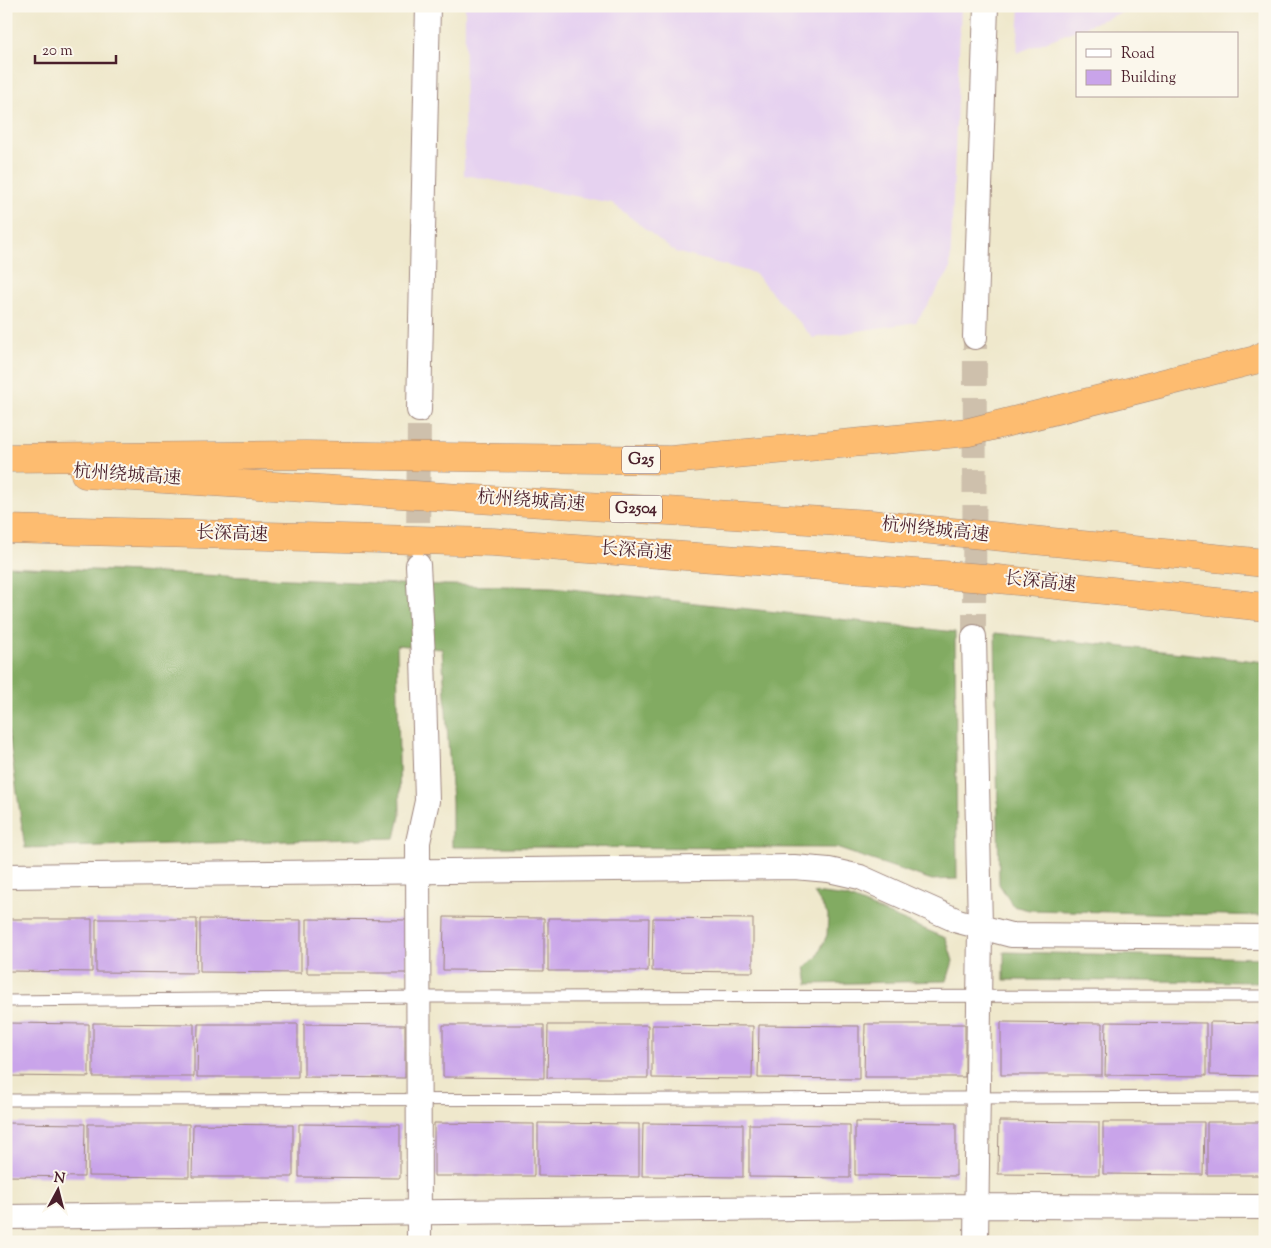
<svg xmlns="http://www.w3.org/2000/svg" width="1271" height="1248" viewBox="0 0 1271 1248" font-family="'Sorts Mill Goudy','Noto Serif SC',serif">
<rect width="100%" height="100%" fill="#fbf7ec"/>
<filter id="ink" filterUnits="userSpaceOnUse"><feTurbulence type="fractalNoise" baseFrequency=".02" numOctaves="2"/><feDisplacementMap in="SourceGraphic" scale="10" xChannelSelector="R" yChannelSelector="G"/><feConvolveMatrix kernelMatrix="1 2 1 2 8 2 1 2 1" color-interpolation-filters="sRGB"/></filter>
<filter id="wash" filterUnits="userSpaceOnUse"><feTurbulence type="fractalNoise" baseFrequency=".0096" numOctaves="4" result="noise"/><feDisplacementMap in="SourceGraphic" scale="20" xChannelSelector="R" yChannelSelector="G"/><feGaussianBlur stdDeviation="1.12" result="paint"/><feColorMatrix in="noise" values="0 0 0 0 0 0 0 0 0 0 0 0 0 0 0 0 0 1.4 0 .05"/><feComposite in="paint" operator="in"/></filter>
<g filter="url(#wash)">
<rect width="100%" height="100%" fill="#efe8cc"/>
<path fill="#e6d2f0" d="M465,6H961L950,270L916,322L813,338L754,273L675,252L612,203L464,175Z
M1020,6H1138L1017,53Z"/>
<path fill="#82ab62" stroke="#666546" d="M6,566L398,584L553,587L955,632L957,879L932,880L836,848L452,847V802L442,649L397,645L400,816L395,838L25,848L6,715Z
M995,633L1265,662V916L1029,910L1013,906L999,884Z
M814,893L847,897L946,938L953,961L947,981L808,984L805,967L817,957L827,935L828,915Z
M1004,952L1265,958V982L1004,980Z"/>
<g id="blocks">
<path fill="#c9a4ea" d="M444,917L544,918V971L443,970Z
M548,918H649L648,971H548Z
M653,918L753,919V972L652,971Z
M6,919H92V972L6,971Z
M96,919H197L196,973L96,972Z
M200,919L301,920V973L200,972Z
M307,919L407,920V973H307Z
M1001,1022L1102,1023V1075H1001Z
M1106,1022L1206,1023V1076L1105,1075Z
M1210,1022L1265,1023V1076L1210,1075Z
M6,1023L89,1024V1077L6,1076Z
M93,1023L194,1024V1077H93Z
M198,1024H298V1077H197Z
M304,1024L405,1025V1078L304,1077Z
M865,1024H965V1077H864Z
M443,1025H544V1078L443,1077Z
M548,1025H648V1078H547Z
M652,1025L753,1026L752,1079L652,1078Z
M759,1025L859,1026V1079L758,1078Z
M999,1121L1099,1122V1175L998,1174Z
M855,1122L956,1123V1176L855,1175Z
M1103,1122H1204L1203,1175L1103,1174Z
M1207,1122H1265V1175H1207Z
M6,1123L85,1124L84,1177L6,1176Z
M434,1123L534,1124V1176H434Z
M538,1123L639,1124V1177L538,1176Z
M643,1123L743,1124V1177L642,1176Z
M88,1124H189V1177L88,1176Z
M193,1124L293,1125V1177H192Z
M299,1124L400,1125V1178L299,1177Z
M749,1124L850,1125V1178L749,1177Z"/>
</g>
</g>
<g filter="url(#ink)">
<use href="#blocks" fill-opacity="0" stroke="#9c847c" stroke-width="1"/>
<g fill="none" stroke-linecap="round" stroke-linejoin="round">
<path stroke="#cec0ac" stroke-width="24" stroke-dasharray="24 12" stroke-linecap="butt" d="M418,558L419,410
M974,637L975,337"/>
<g stroke="#9c847c" stroke-width="13">
<path id="lane" d="M6,1001L419,997L1265,996
M6,1100C426,1099 845,1100 1265,1097"/>
</g>
<g stroke="#9c847c" stroke-width="26">
<path id="street" d="M975,337L986,6
M419,410L428,6
M418,565L423,656L427,801L418,842L419,1242
M974,637L980,927L976,1242
M6,876L794,867L829,870L860,877L958,921L1011,935L1265,937
M6,1217L977,1206L1265,1207"/>
</g>
<g stroke="#9c847c" stroke-width="29">
<path id="highway" d="M6,458L306,455L671,460L969,432L1255,360L1265,355
M85,474L871,524L1265,563
M6,529L493,542L998,579L1265,607"/>
</g>
<use href="#lane" stroke="#fff" stroke-width="11"/>
<use href="#street" stroke="#fff" stroke-width="24"/>
<use href="#highway" stroke="#fdbc70" stroke-width="28"/>
</g>
</g>
<g text-anchor="middle" dominant-baseline="central" stroke-width="4" stroke-linejoin="round" paint-order="stroke">
<g fill="#fbf7ec" stroke="#7f6065" stroke-width="1">
<rect x="622" y="446.5" width="38" height="27" rx="4"/>
<rect x="610" y="495.5" width="52" height="27" rx="4"/>
</g>
<g font-size="16" font-weight="bold" fill="#4a1f2b">
<text x="641" y="460">G25</text>
<text x="636" y="509">G2504</text>
</g>
<g font-size="18" fill="#4a1f2b" stroke="#fbf7ec">
<text transform="translate(127 476) rotate(4)">杭州绕城高速</text>
<text transform="translate(531 502) rotate(4)">杭州绕城高速</text>
<text transform="translate(935 531) rotate(6)">杭州绕城高速</text>
<text transform="translate(232 535) rotate(2)">长深高速</text>
<text transform="translate(636 552) rotate(4)">长深高速</text>
<text transform="translate(1040 583) rotate(6)">长深高速</text>
</g>
</g>
<rect width="1271" height="1248" fill="none" stroke="#fbf7ec" stroke-width="25"/>
<rect x="1076" y="32" width="162" height="65" fill="#fbf7ec" stroke="#b4a19f"/>
<rect x="1086" y="49" width="25" height="8" fill="#ffffff" stroke="#b4a19f"/>
<text x="1121" y="58" font-size="15" fill="#4a1f2b">Road</text>
<rect x="1086" y="70" width="25" height="15" fill="#c9a4ea" stroke="#b4a19f"/>
<text x="1121" y="82" font-size="15" fill="#4a1f2b">Building</text>
<g transform="translate(58 1190) rotate(7)" stroke="#fbf7ec" stroke-width="4" paint-order="stroke">
<path d="M0-4L9 19L0 12L-9 19Z" fill="#4a1f2b"/>
<text y="-8" font-size="14" font-weight="bold" text-anchor="middle" fill="#4a1f2b">N</text>
</g>
<path d="M35 55v8h81v-8" fill="none" stroke="#4a1f2b" stroke-width="2.5"/>
<text x="42" y="55" font-size="15" fill="#4a1f2b" stroke="#fbf7ec" stroke-width="4" paint-order="stroke">20 m</text>
</svg>
